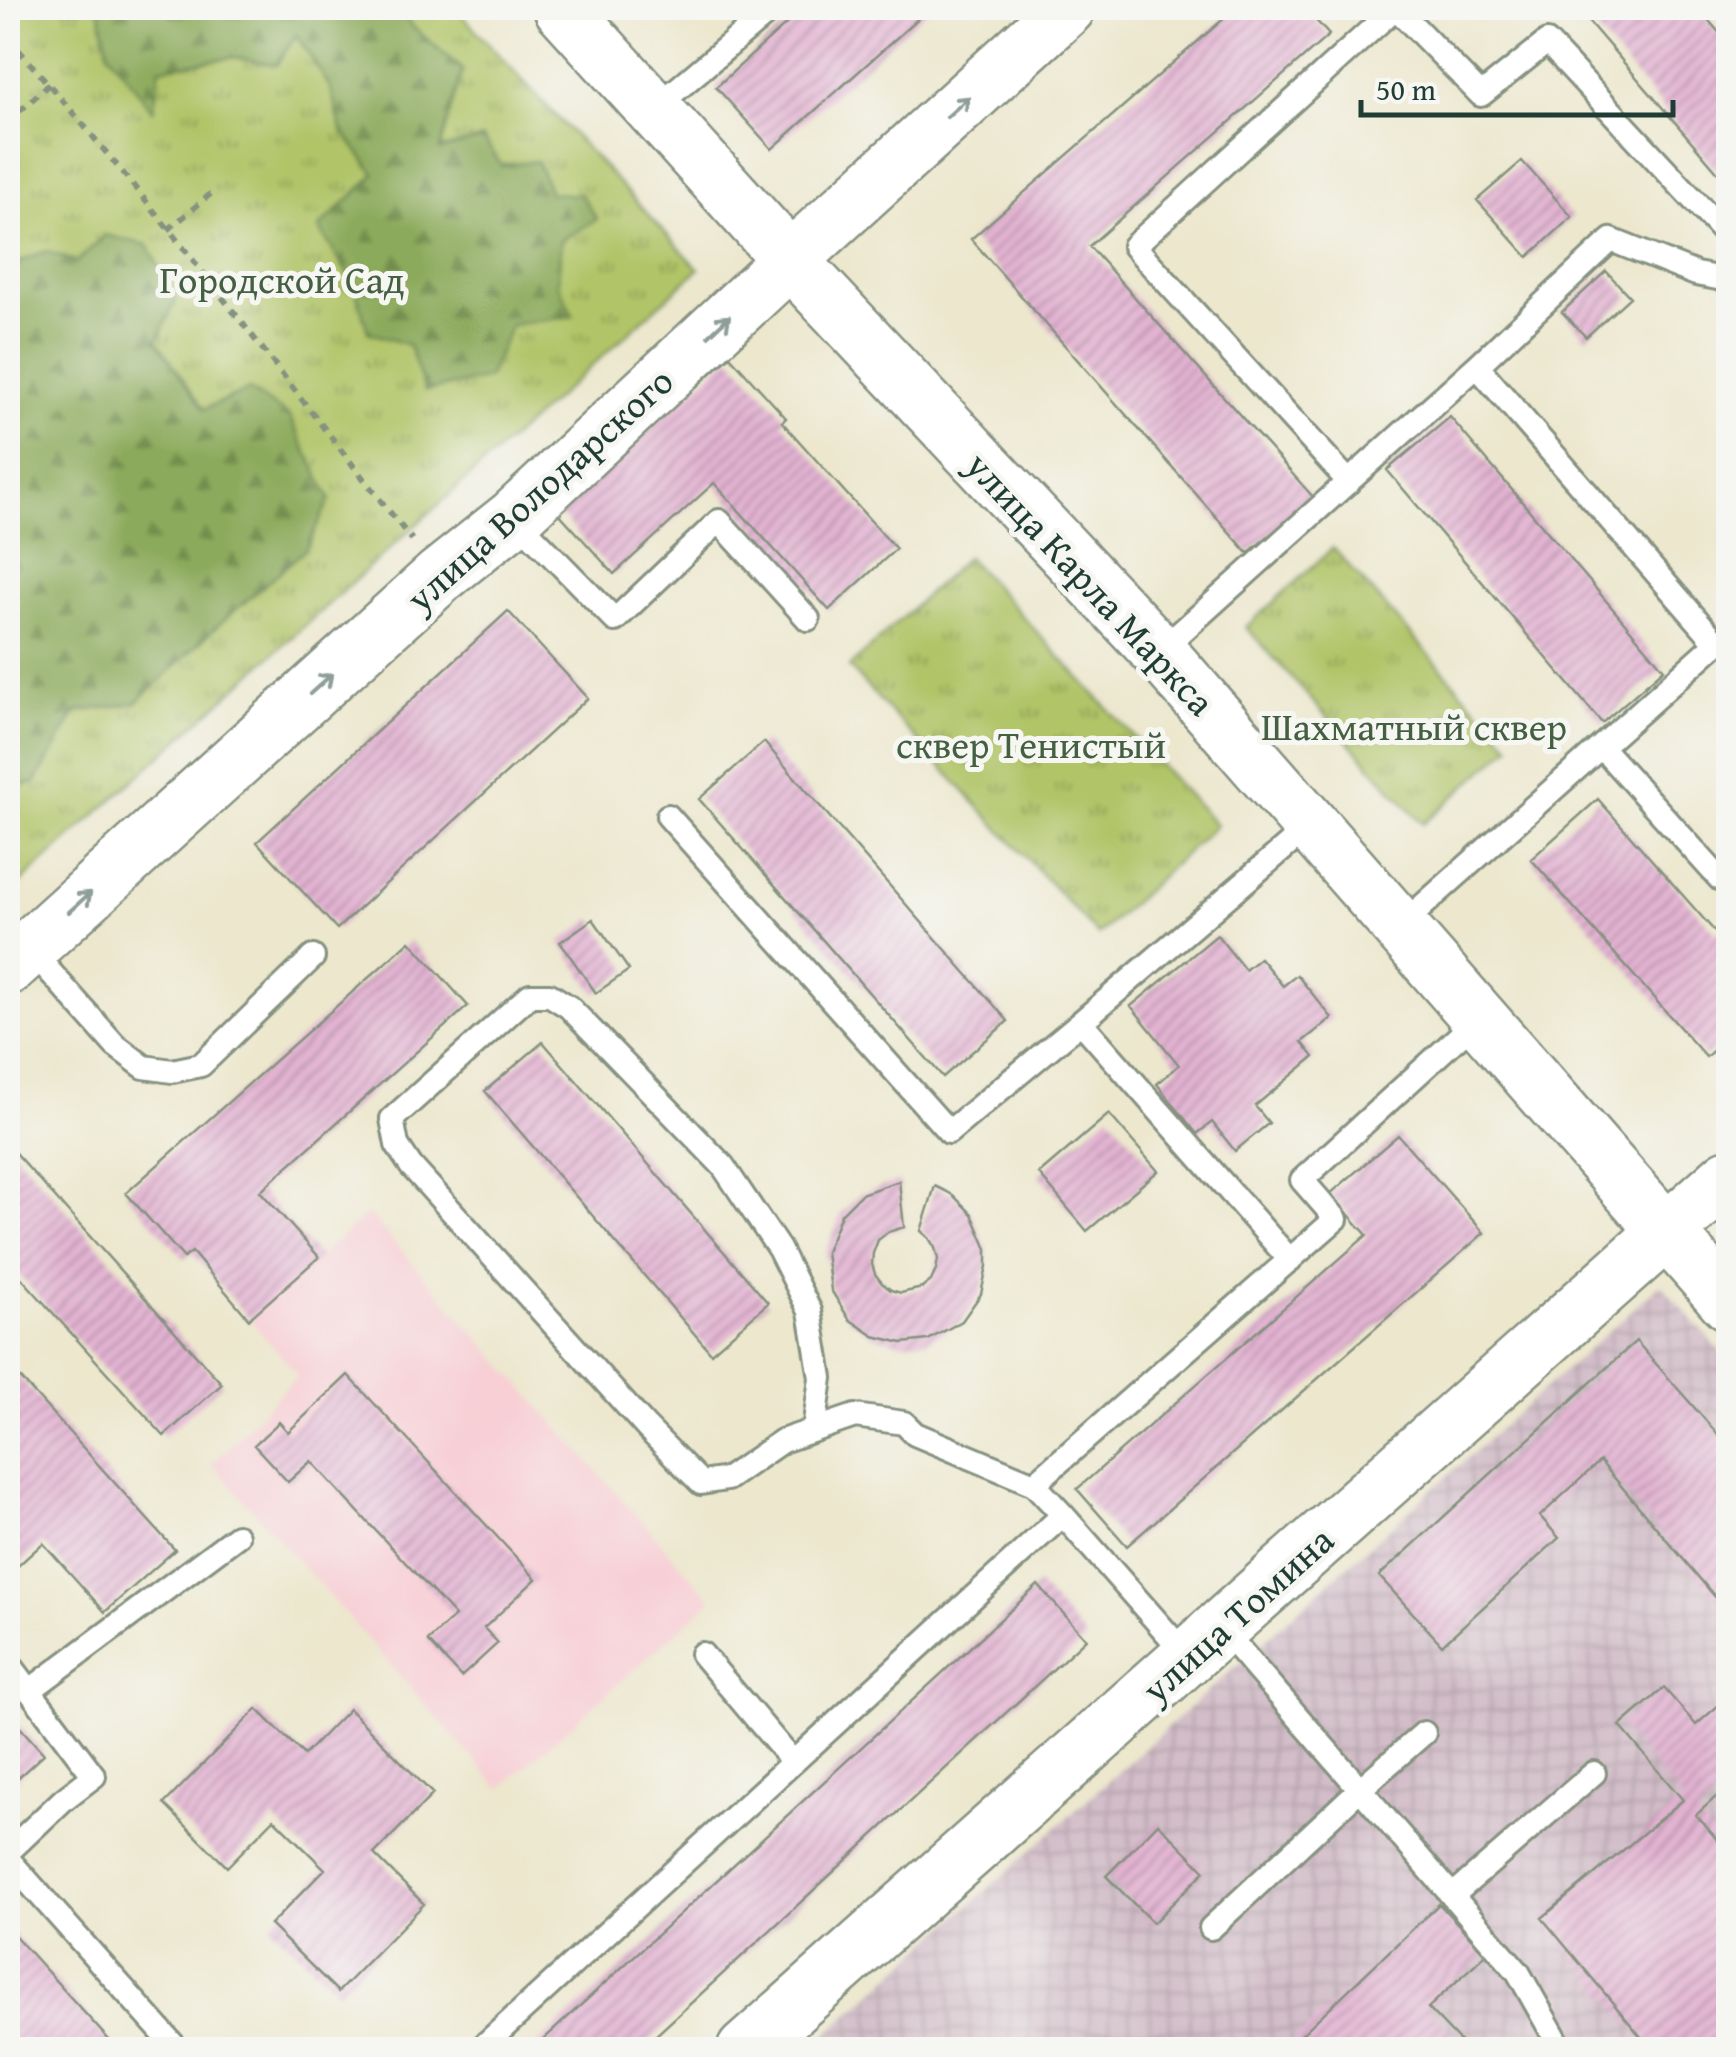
<svg xmlns="http://www.w3.org/2000/svg" width="1736" height="2057" viewBox="0 0 1736 2057" font-family="'Gentium Book Plus',serif">
<defs>
<pattern id="industrial-grid" width="8" height="8" patternUnits="userSpaceOnUse" patternTransform="scale(2.5)"><rect width="8" height="8" fill="#d2bdc8"/><path d="M0 4h8M4 0v8" fill="none" stroke="#b4a3ac"/></pattern>
<pattern id="grass-tufts" width="24" height="20" patternUnits="userSpaceOnUse" patternTransform="scale(2.5)"><rect width="24" height="20" fill="#b1c468"/><path d="M3 7l-1-3M5 7V3M7 7l1-3M15 17l-1-3M17 17v-4M19 17l1-3" fill="none" stroke="#8fa056"/></pattern>
<pattern id="forest-firs" width="22" height="20" patternUnits="userSpaceOnUse" patternTransform="scale(2.5)"><rect width="22" height="20" fill="#8caa5c"/><path d="M5 1l3.5 6h-7zM16 11l3.5 6h-7z" fill="#728c4d"/></pattern>
<pattern id="building-hatch" width="6" height="6" patternUnits="userSpaceOnUse" patternTransform="scale(2.5)"><rect width="6" height="6" fill="#e3b3d2"/><path d="M-1 1l2-2M0 6l6-6M5 7l2-2" fill="none" stroke="#b793ab"/></pattern>
</defs>
<rect width="100%" height="100%" fill="#f6f6f2"/>
<filter id="ink" filterUnits="userSpaceOnUse"><feTurbulence type="fractalNoise" baseFrequency=".01" numOctaves="2"/><feDisplacementMap in="SourceGraphic" scale="20" xChannelSelector="R" yChannelSelector="G"/><feConvolveMatrix kernelMatrix="1 2 1 2 8 2 1 2 1" color-interpolation-filters="sRGB"/></filter>
<filter id="wash" filterUnits="userSpaceOnUse"><feTurbulence type="fractalNoise" baseFrequency=".0048" numOctaves="4" result="noise"/><feDisplacementMap in="SourceGraphic" scale="40" xChannelSelector="R" yChannelSelector="G"/><feGaussianBlur stdDeviation="2.25" result="paint"/><feColorMatrix in="noise" values="0 0 0 0 0 0 0 0 0 0 0 0 0 0 0 0 0 1.4 0 .05"/><feComposite in="paint" operator="in"/></filter>
<g filter="url(#wash)">
<rect width="100%" height="100%" fill="#ece7cd"/>
<path fill="#f7cfd5" d="M368,1213L712,1600L500,1789L212,1464L298,1375L249,1319Z"/>
<path fill="url(#industrial-grid)" d="M1661,1284L1728,1360V2049L809,2050Z"/>
<path fill="url(#grass-tufts)" stroke="#68804e" stroke-width="2.5" d="M8,8H455L699,269L8,894Z
M1333,548L1511,746L1423,824L1246,627Z
M967,557L1216,825L1098,935L849,667Z"/>
<path fill="url(#forest-firs)" stroke="#567448" stroke-width="2.5" d="M99,8H397L413,27L463,70L440,150L483,138L501,165L537,161L550,193L581,195L597,219L561,240L558,283L573,316L511,325L488,378L425,391L409,345L368,332L354,284L319,228L375,174L342,130L330,87L296,35L276,65L233,57L160,68L153,111L108,51Z
M105,235L148,245L176,300L157,341L204,409L249,390L289,416L330,499L306,549L217,626L136,703L76,712L35,783L8,788V285L19,262L46,251L77,262Z"/>
<g id="blocks">
<path fill="url(#building-hatch)" d="M804,8H930L772,149L716,87Z
M1236,8H1305L1329,35L1089,246L1314,498L1248,553L971,239Z
M1577,8H1698L1728,43V184Z
M1522,161L1572,217L1528,257L1477,200Z
M1606,271L1630,297L1586,337L1562,312Z
M730,356L786,418L782,422L896,549L829,610L714,483L614,574L558,512Z
M1450,417L1664,669L1602,723L1387,470Z
M508,611L588,698L337,929L257,842Z
M764,742L1008,1021L943,1077L699,799Z
M1598,799L1717,934L1728,924V1037L1706,1057L1531,859Z
M593,919L629,970L596,993L560,942Z
M1217,935L1245,970L1260,958L1283,986L1297,975L1332,1018L1302,1042L1314,1057L1255,1106L1269,1123L1235,1151L1212,1122L1197,1134L1157,1084L1179,1065L1131,1006Z
M410,941L468,1006L260,1191L319,1257L249,1319L192,1252L184,1258L126,1193Z
M543,1042L768,1303L711,1353L485,1091Z
M1109,1114L1158,1171L1087,1231L1039,1174Z
M1398,1135L1484,1233L1127,1546L1077,1489L1367,1235L1330,1194Z
M8,1145L222,1384L164,1436L8,1263Z
M899,1181L904,1227L888,1232L878,1240L873,1253L872,1264L875,1274L882,1283L891,1290L901,1293L922,1288L931,1281L936,1270L938,1259L935,1248L929,1238L921,1231L935,1186L953,1195L972,1214L987,1249V1266L981,1294L962,1321L928,1340L902,1343L874,1336L849,1319L831,1290L826,1252L841,1214L861,1194Z
M1636,1341L1728,1446V1612L1600,1461L1540,1516L1559,1538L1442,1645L1379,1576Z
M15,1372L175,1550L105,1612L43,1543L8,1575V1514L10,1512L8,1509V1378Z
M348,1375L536,1579L484,1628L498,1643L461,1677L428,1641L455,1616L311,1461L288,1482L254,1445L279,1422L288,1432Z
M1038,1585L1086,1639L828,1877L640,2050H532Z
M1664,1688L1696,1725L1728,1697V1786L1696,1815L1728,1852V2050H1652L1542,1918L1683,1800L1620,1726Z
M257,1709L304,1755L349,1709L433,1794L374,1854L424,1904L338,1992L270,1925L325,1869L274,1819L227,1867L164,1804Z
M8,1714L44,1754L8,1787Z
M1158,1823L1205,1871L1153,1923L1106,1876Z
M1439,1904L1486,1954L1428,2008L1468,2050H1285Z
M8,1928L118,2050H8Z"/>
</g>
</g>
<g filter="url(#ink)">
<use href="#blocks" fill-opacity="0" stroke="#869280" stroke-width="2.5"/>
<g fill="none" stroke-linecap="round" stroke-linejoin="round">
<g stroke="#869280" stroke-width="28">
<path id="lane" d="M1396,8L1481,95L1547,42L1728,237
M654,109L773,8
M1477,366L1611,240L1696,274L1728,280
M1349,482L1134,246L1395,8
M514,517L615,620L719,521L808,619
M1159,652L1477,366L1717,643L1399,927
M1601,747L1720,879L1728,871
M668,816L949,1132L1081,1022
M29,948L115,1045L144,1067L172,1071L201,1065L313,957
M1290,1260L1081,1022L1310,826
M1034,1484L1336,1219L1302,1180L1479,1018
M1063,1515L1188,1657
M1221,1628L1518,1972L1562,2050
M702,1654L793,1762
M8,1662L94,1776L64,1799L8,1852
M29,1691L237,1536
M8,1859L178,2050
M1452,1896L1594,1773
M1211,1928L1360,1789L1424,1733
M479,2050L1063,1515L1034,1484L915,1434L904,1423L855,1416L782,1441L727,1479L701,1483L646,1427L411,1166L397,1145L392,1119L530,995H550L569,1007L723,1166L779,1249L810,1311L821,1378L814,1430"/>
</g>
<g stroke="#869280" stroke-width="60">
<path id="secondary" d="M562,8L790,260L1159,652L1728,1302
M8,967L440,576L514,517L790,260L1067,8
M745,2050L1728,1177"/>
</g>
<path stroke="#869280" stroke-width="6" stroke-dasharray="8 8" stroke-linecap="butt" d="M8,38C151,198 278,372 412,540
M8,122L49,84
M168,230L214,191"/>
<use href="#lane" stroke="#fff" stroke-width="22"/>
<use href="#secondary" stroke="#fff" stroke-width="55"/>
</g>
<defs><path id="oneway-shaft" d="M-6 0H5M1.5-3L5.5 0L1.5 3" fill="none" stroke-width="1.6" stroke-linecap="round" stroke-linejoin="round" transform="scale(2.5)"/></defs>
<g stroke="#8f9e9a">
<use href="#oneway-shaft" transform="translate(958 107) rotate(-42)"/>
<use href="#oneway-shaft" transform="translate(719 326) rotate(-43)"/>
<use href="#oneway-shaft" transform="translate(321 684) rotate(-42)"/>
<use href="#oneway-shaft" transform="translate(80 902) rotate(-42)"/>
</g>
</g>
<g text-anchor="middle" dominant-baseline="central" stroke-width="10" stroke-linejoin="round" paint-order="stroke">
<g font-size="38" fill="#445f41" stroke="#f6f6f2">
<text x="282" y="279">Городской Сад</text>
<text x="1414" y="726">Шахматный сквер</text>
<text x="1031" y="744">сквер Тенистый</text>
</g>
<g font-size="38" fill="#1f3d34" stroke="#f6f6f2">
<text transform="translate(539 489) rotate(-42)">улица Володарского</text>
<text transform="translate(1091 583) rotate(47)">улица Карла Маркса</text>
<text transform="translate(1237 1614) rotate(-42)">улица Томина</text>
</g>
</g>
<rect width="1736" height="2057" fill="none" stroke="#f6f6f2" stroke-width="40"/>
<path d="M1361 100v15h312v-15" fill="none" stroke="#1f3d34" stroke-width="5"/>
<text x="1376" y="100" font-size="30" fill="#1f3d34" stroke="#f6f6f2" stroke-width="8" paint-order="stroke">50 m</text>
</svg>
